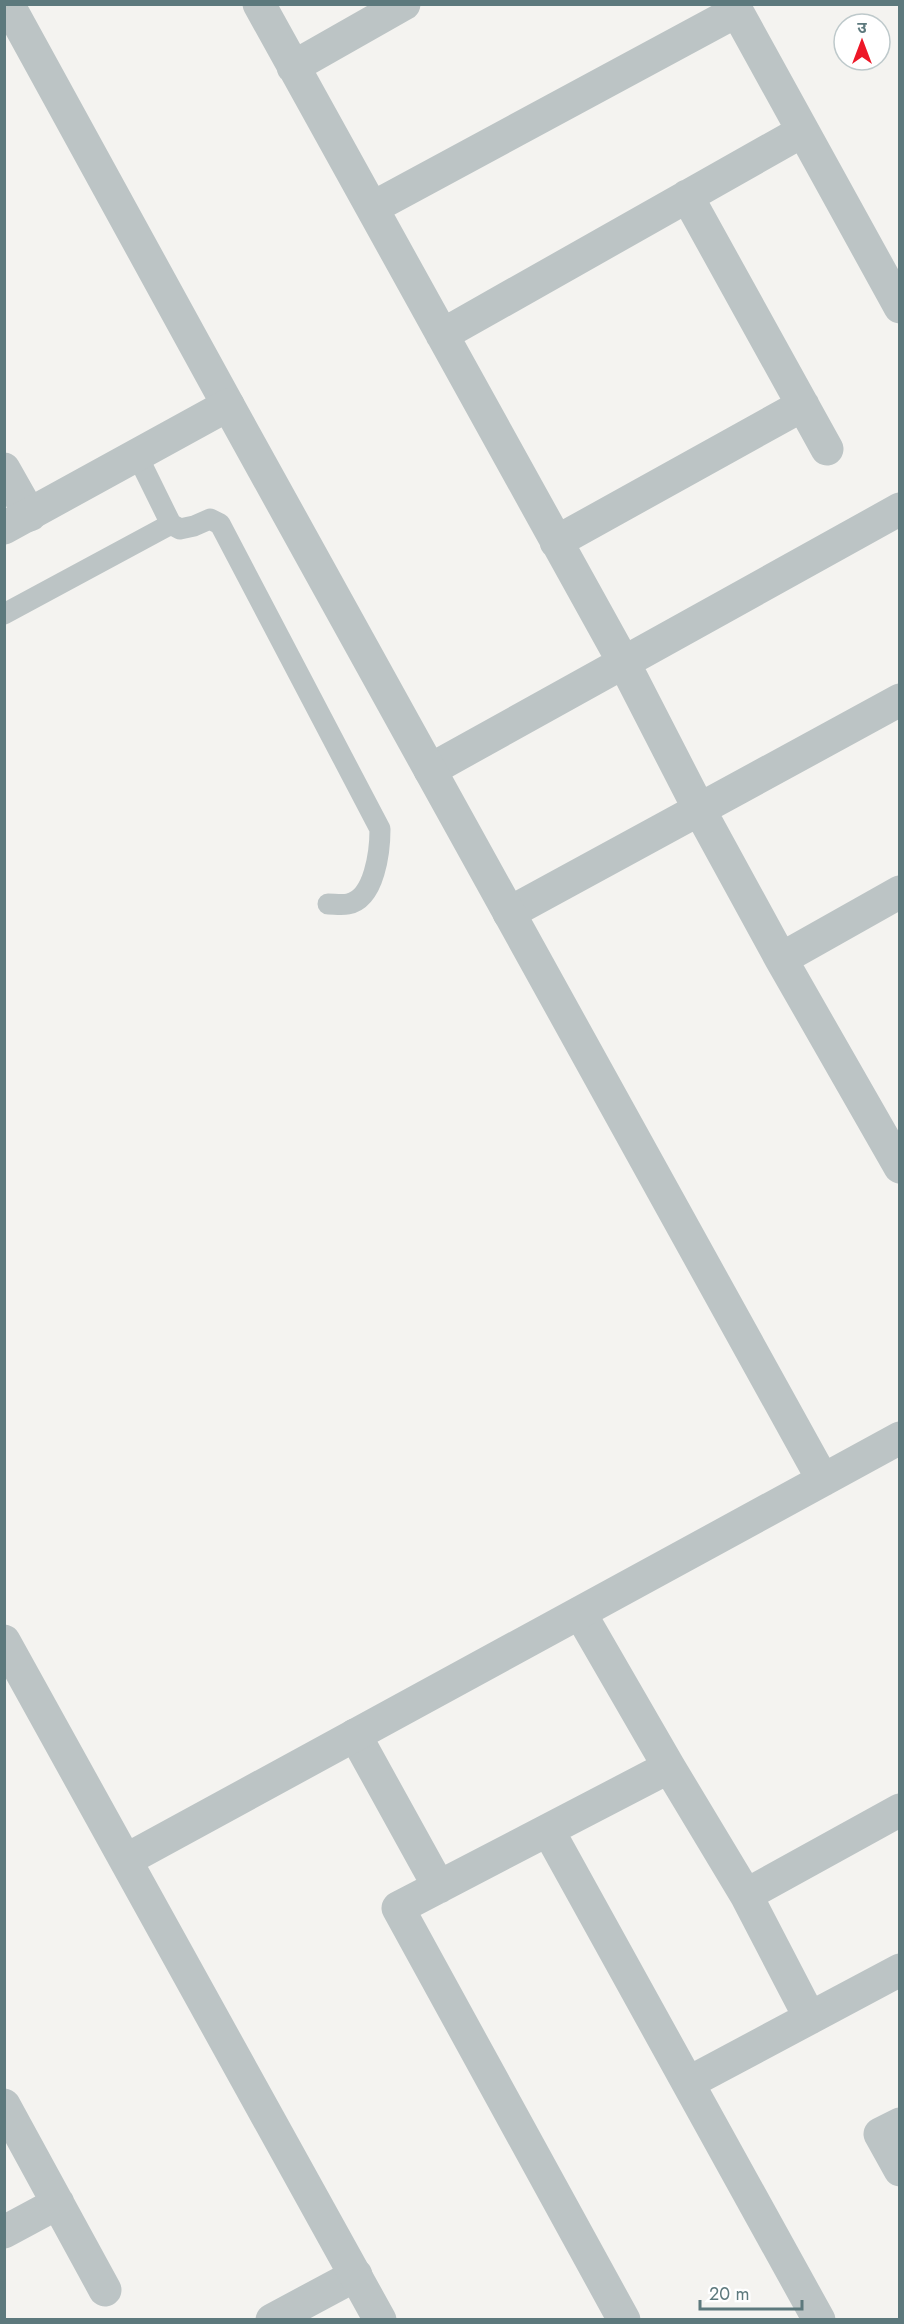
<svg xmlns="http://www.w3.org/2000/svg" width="904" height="2324" viewBox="0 0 904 2324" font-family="Jost,'Noto Sans Devanagari',sans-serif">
<rect width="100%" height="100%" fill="#f4f3f0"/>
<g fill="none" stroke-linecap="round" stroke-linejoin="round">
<path stroke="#bcc4c5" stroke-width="21" d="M137,455L171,524L180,529L194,526L210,519L220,524L380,829C380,850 375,899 348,904C342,905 334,904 328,904
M4,614L171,524"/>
<path stroke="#bcc4c5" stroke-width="33" d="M8,4L228,405
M259,4L624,663L699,809L781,959L900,1167
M733,4L900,307
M293,67L404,4
M687,196L827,449
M372,208L737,11
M442,335L803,131
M4,469L30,515
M556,542L803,405
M430,770L900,509
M509,913L900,700
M781,959L900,892
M580,1613L669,1767L398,1908L624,2320
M355,1735L439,1887
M669,1767L746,1895L810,2018
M548,1830L819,2320
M746,1895L900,1810
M688,2083L900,1970
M4,2105L105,2290
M900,2124L880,2134L900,2170
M4,2232L58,2203
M272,2320L356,2275"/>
<path stroke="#bcc4c5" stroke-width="33" d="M4,528L228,405L823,1480
M4,1641L380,2320
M126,1860L900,1438"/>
</g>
<rect width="904" height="2324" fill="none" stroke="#5d797d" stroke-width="12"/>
<g transform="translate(862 42)"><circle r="28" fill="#ffffff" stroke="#bec9cb" stroke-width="1.5"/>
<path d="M0-4.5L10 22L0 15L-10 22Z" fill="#ed1727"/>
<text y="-9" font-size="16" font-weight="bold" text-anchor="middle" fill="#5d797d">उ</text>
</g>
<path d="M700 2300v9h102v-9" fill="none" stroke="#5d797d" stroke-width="3"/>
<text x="709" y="2300" font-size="18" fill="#5d797d" stroke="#ffffff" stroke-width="4.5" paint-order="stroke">20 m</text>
</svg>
